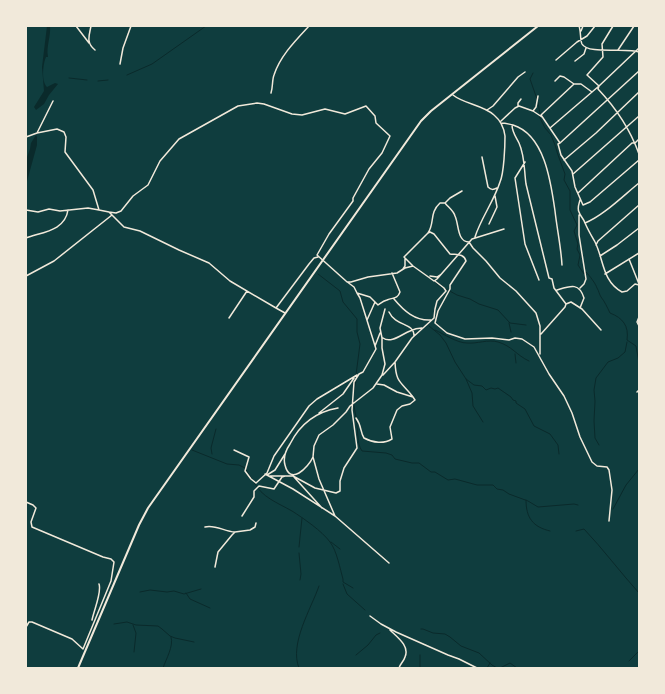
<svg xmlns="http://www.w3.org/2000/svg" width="665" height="694" viewBox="0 0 665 694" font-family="'IBM Plex Sans',sans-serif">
<rect width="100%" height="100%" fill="#0f3d3e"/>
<path fill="#0a2a2b" d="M47,26H50C51,37 46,46 48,57H46C43,64 41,81 47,87L55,83L58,84L49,95L44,104L36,110L34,107L44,91L42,67Z
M36,135L37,137V145L26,185V160L30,149L31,143Z"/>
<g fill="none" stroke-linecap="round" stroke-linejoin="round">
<path stroke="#0a2a2b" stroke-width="1" d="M533,73L530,79L537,99
M127,75L152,64L206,26
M69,78L87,80
M98,81L108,80
M538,102L540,114
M539,116L545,128L551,135L555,145L558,155L565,174L564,180L570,191V210L577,225L574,231L578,244L577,249L580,255L578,265L584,274L586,272C589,275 596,284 597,288C599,291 599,294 601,297C605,302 607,307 610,313C623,318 629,326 627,340L636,346L639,363
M318,274L340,291L343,302L357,319V332L360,344L356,375
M436,283L441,287
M446,289L457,295L470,299L479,304L498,310L510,323L526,325
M509,323L511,332
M429,326L440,335L446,343L455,362L466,379L474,385L482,386L486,390L491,388L495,389L498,388L511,397L513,400L516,401V403L525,409L534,426L550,434L558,445L559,454
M435,330C444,334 457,343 467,343C477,344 488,339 498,342C512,346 516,355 529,361
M515,354L516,363
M466,379L472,393L473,406L483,422
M354,391L356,381
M353,400L356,417
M356,420C359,430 356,443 362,451L386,453L392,455L395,459L412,463H419L431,472H435L448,480L455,479L477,485H493L497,489L503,490L509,494L528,501L538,507L574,504L578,505
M599,445L595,438L594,421L595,401L594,390L596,378L608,362L618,358L625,352L627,342
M192,450L227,464L239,465L245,468L252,479
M212,454L211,448L216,429
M254,482C261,497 278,503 292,511C303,518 322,531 330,542C337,551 340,569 343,579V582L353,588
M526,500C526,518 533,527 550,531
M613,509L626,485L639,469
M576,531L584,529C603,549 620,572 639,593
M331,542L340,549
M299,547L302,518
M299,553L301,574L300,580
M343,584L347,594L365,610
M140,592L150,590L167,592L174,591L184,594L201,589
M186,593L190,599L210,608
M114,624L127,622L136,625L158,626L162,629L170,636L175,638L194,642
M133,625L136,633L134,652
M421,629H423L433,633L445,634L450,637L461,646L479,653L492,665L497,668
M356,655L368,645L376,635L380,633
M420,655V668
M629,661L639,651
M163,668C166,659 174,646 171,637
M299,668C289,644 311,609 319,586
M487,668L490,663
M500,668L510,663L517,668"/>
<path stroke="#f1e9da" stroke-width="1.5" d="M76,26L89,43
M91,26C89,36 86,43 95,50
M579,26C581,31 580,40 582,44C588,55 627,47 639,52
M613,26L602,44L603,57L587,75L599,86L598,89C616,108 630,129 639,154
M581,31L583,26
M618,50L634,26
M556,60L577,42L587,36L595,26
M575,61L584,54L586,48
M120,64L123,48L131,26
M555,81L560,76L564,77L574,84H581L592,92
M574,84L541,115L560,143L558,144L561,155L572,171L575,187L583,205L590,202L639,160
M271,93C273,87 272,80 274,75C280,56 296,40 309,26
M453,95C464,104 483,105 494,115C500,120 504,128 505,136C505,146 504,173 500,182C494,201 481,218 475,237
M53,101L37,133L57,129L64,132L66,137L65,152L93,190L99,210L109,212L124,227L140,231L179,250L209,263L230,281L276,308L309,264L314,258L318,257
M518,106V103L521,99
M487,110L493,106L518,77L525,72
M533,111L536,107L538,96
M501,121L515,108L519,106L533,111L542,117
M501,123C506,123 508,124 513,125C545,135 551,183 555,211C557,229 561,247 562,265
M512,125C512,132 516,137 519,143C525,156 524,170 526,184L549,278L552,279L554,288L566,304
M550,128L599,86L639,48
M26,137L37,133
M560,143L639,71
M482,157L488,187C491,190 493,190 497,188
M564,160L596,133L639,92
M525,162L515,178L525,244L539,280
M573,174L639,116
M462,191L450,198L445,203C448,207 454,211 455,216C459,224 457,242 469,242L473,248L486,261L500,278L516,291L536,313L540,326V339
M578,193L632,143H635L639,139
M580,200C579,204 577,208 579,212C580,216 584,219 585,223C588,230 591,235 595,242C604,260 602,281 622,292L627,291L635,284L639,285
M26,210L38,212L49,209L60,211L88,208L99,210
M109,212L116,213L121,211L133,196L148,185L160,161L179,139L238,106L257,103L264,104L292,114L302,115L325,109L345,114L366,106L375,116L376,123L390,136L382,153L369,169L353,198V201L329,234L317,255L346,281L354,287L357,293L370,297L378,305C381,303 383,301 387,300C393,297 397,300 400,292L392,273
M579,215V235L586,279L584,284L580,288
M585,223C603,216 624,195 639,183
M489,224L497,207L495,196
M504,229L472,239L437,279L434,281L413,266L404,257L428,233L430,232L434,234L450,254C456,255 464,253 466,261L450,285V289L438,311L435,323L447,333L465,339L492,338L509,340L515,338L522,339L534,347L549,374L564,396L572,413L580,437L592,462L597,466L607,467L609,470L612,490L609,521
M428,233C435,223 429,213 440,203H445
M26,238C42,232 65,231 68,210
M596,245L598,241L639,205
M600,256L617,245L639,228
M629,259L639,284
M403,269L405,266V259
M605,274L639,253
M26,276L54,261L112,215
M430,276L437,277L440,275
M347,282H351L368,277L397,273L405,268L413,266
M557,290C570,286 579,282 584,298L580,308
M394,299C404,311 415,321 431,320
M276,308L285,313
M385,309L380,328L382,338V348L385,364L382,375L373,388L350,406L346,412L333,425L319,435L314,446L313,457L319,479L335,516L389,563
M389,312C396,327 414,322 414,336
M639,317L637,322L639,326
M229,318L247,291
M367,320L375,302
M541,334L565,307L566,304L571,302L582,309L601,330
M383,338C391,344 402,334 410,331C414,329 418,328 422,328
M375,346L380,333
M540,354V338
M383,375L395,362L412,338L434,318L435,309L437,301L446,291L444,288L435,281
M377,384L384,385L397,392L413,397C401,381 396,384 395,362
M637,392L639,390
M319,413L343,394L354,378
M356,418C362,426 360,432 364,438C373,443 384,444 392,439L390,427L397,410L402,406L410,404L415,400L413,397
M234,450L249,457L245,471L251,479L256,483L267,473L274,456L309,406L317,399L357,375
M313,457C308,468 290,486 285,465C283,458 286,450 290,444C300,424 315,412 338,408
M265,474L293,489L335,516
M267,475L275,470L285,454
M270,476H293L315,488L336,493L340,491V481L344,468L357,448L352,410L354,382L359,374L363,372L376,349L360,298L357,293
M294,477L322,508
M26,502L33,505L36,508L31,522L32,527L103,557L111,559L114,562L111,581L83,649L72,639L32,622H29L26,627
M242,516L254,497V491L259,486L274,489L282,477L285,476
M205,527C215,524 225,532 235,532
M215,567L218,552L232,535L235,532L250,530L255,527L256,523
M370,616L381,624L396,632L448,655L459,659L477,668
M92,620C94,610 102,592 99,584
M390,630C397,637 410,646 405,657C404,661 400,664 399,668"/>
<path stroke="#f1e9da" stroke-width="2" d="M78,668L139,525L148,508L421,121L431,111L538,26"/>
</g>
<rect width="665" height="694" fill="none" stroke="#f1e9da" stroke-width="54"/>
</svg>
